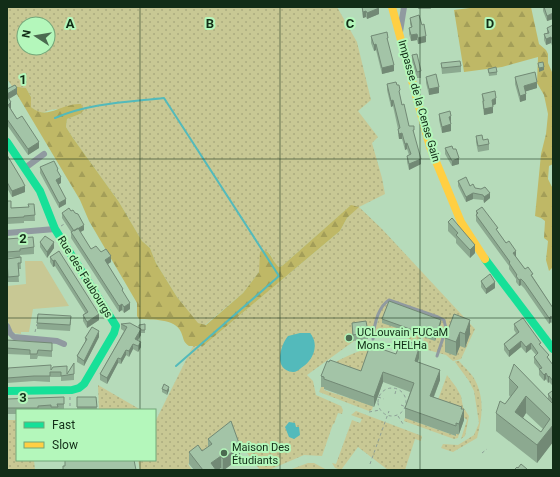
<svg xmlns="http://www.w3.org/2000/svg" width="560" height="477" viewBox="0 0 560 477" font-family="Roboto,sans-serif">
<defs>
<pattern id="grass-dots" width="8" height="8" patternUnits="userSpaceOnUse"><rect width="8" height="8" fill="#c8c894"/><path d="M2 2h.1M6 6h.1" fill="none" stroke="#abac7f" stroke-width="1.8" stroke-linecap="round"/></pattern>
<pattern id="forest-firs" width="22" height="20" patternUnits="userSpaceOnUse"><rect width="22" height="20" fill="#bfb866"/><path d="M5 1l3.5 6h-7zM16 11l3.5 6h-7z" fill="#a39e58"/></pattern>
</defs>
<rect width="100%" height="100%" fill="#b6dbba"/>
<path fill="url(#grass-dots)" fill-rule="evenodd" d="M7,7H337L357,42L371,100L358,111L378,137L372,143L382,178L385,194L359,207L382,229L475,329L461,359L453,361L446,355L421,348L424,339L420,337L416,344C404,333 390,333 374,334L382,306L371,337L354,341L307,375L313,381L316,395L341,406L343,410L342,414L338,413L334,424H333L322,456L304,455L269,470H260L232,433L188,464L192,470H140L138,460H155V418L156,420L193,346H203L340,231L347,218L358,207L350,206L282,266L279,267L276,265L269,252L259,272L243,293L205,325L197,323L177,297L156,263L150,248L142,241L119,202L73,138L66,127L67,119L80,114C73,113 65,109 58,109C45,109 43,118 31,107V97L26,88L12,86L7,79ZM24,24H48V48H24Z
M381,342L385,343L380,358L361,381L334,363C348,355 362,349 378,347Z
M456,361H459C464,367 472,374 475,380C485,399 482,419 477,438L453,452L441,448L443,444L458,445L474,435L479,423L474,391L469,381L455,362Z
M447,375L456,387L461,396L463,407L469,416L465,436L461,439L467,420L462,416L435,408Z
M98,385L141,410H99Z
M321,387H324V390L373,406L372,410L369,411L319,392Z
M356,411L422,436L421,441L415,439L405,470H388L358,447L341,470L335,468L332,463L336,464L352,420L360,423L362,419L351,415Z
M405,418L456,436V434H459L458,438L454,439L404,421Z
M7,420H17V460H34L35,470H7Z
M308,463H314L327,470H289Z"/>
<path fill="url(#forest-firs)" d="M477,7H531L539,44L546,50L548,54V63L552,72L553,90V164L549,166L548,179L553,189V267L549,271L546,260L548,241L544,238L545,221L541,218L535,216L541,154L546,134L548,114L544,95L537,83L538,57L502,67L464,72L454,10Z
M12,86L26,88L31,97V107C45,119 56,108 71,105C74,104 78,104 81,104L84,110L80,114L67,119L66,127L73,138L119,202L142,241L150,248L156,263L177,297L198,323L206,325L243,293L259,272L260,252L263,250C272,252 272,262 279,267L282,266L351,205L359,207L347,218L340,231L203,346H189C183,342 184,339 181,332C175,318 152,320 139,319L137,316V303L89,221L80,200Z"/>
<path fill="#c8c894" d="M25,261H42L69,306L33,309L29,332H21V334L14,333C4,324 7,299 7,286L26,284Z"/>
<path fill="#53babb" d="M300,333H310C320,345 313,361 301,368C299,370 296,372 293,372C273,370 280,346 288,336Z
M289,422L295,423L296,427H299L300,435L294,439L289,437L285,427Z"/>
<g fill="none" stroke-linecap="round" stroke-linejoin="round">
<path stroke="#53babb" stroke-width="2" d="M55,118C89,103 128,102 164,98L279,276L176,366"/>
<path stroke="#8d9f97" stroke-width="1" stroke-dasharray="3 3" stroke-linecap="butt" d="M61,226L66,223
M35,332L37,324
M378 402a14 14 0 1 1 28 0a14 14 0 1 1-28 0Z
M395,394L396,390
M70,397V410
M378,397L384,399
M401,405L406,407
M369,412L380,410
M398,416L403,424
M482,453L487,449
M370,464L389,411"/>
<path stroke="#909aa0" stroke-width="3" d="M373,339C374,326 377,308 389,300L438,317L444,320L446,329L437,356"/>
<path stroke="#909aa0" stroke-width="6" d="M400,32L404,7
M25,168L44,154
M7,233L55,229
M7,326L10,333L14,337L57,341L64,344"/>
<path stroke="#16e098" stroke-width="8" d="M7,142L40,191L55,229L116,326L114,333L84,384L79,388L72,390L7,391
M485,259L553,349"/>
<path stroke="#ffcf43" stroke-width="8" d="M392,7L430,147L461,222L485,259"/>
</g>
<path fill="#8ca990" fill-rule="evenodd" d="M362,7L379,14L367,19L366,17L363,18L362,13Z
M418,7H431V9H418Z
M543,7H553V19L547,21L543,11Z
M410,18L426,42L418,44L417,40L411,41L409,34V28L411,27L410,24Z
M553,25V48L551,43L546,45L544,40V34L547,33V28Z
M371,36L388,44L394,71L382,74L376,50L374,51L371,43Z
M412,55L421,71V78H417L412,61Z
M441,63L461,66V72L442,74Z
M488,69L497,72V75L489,76Z
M426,77L439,93L429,95L426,83Z
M515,77L537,88L526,91V100L520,102L515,84Z
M387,84L400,96L402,105L409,126L414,136L421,164L409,170L407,162V156L409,155L407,149L405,150L402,139H399L398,135V129L393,106L391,107L387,90Z
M7,89L17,94L9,99L11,108V109L17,119L39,148L28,155L7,125Z
M482,94L496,104L493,105V113L484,115L483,108Z
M439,114L451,122L450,123L451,131L442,133L439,120Z
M476,136L489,144V150L478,152L476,142Z
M445,148L459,164L452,166L445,154Z
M7,155L25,192L12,197L7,188Z
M40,167L58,173L61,183L58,184L66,204L59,208L40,173Z
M458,181L475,188L490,198L484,203L483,200L473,199L466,202L458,186Z
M7,201L11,208L29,207L34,204L35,221H24V223L7,224Z
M476,211L498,232L525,269L533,277L553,308V325L551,322L549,324L524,288L521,285L519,286L516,282V279L509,269V266L476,221Z
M62,213L84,230L80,232L91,249L101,252L111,262L108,264L123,292L130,309L124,313L122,310L119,312L71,238V232L62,218Z
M452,218L475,253L470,258L456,243V239L448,231V222Z
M7,239L34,247V254L20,255L21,269H18L19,282H8L7,259L17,257L7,258Z
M40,242L54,248L47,258L40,247Z
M59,251L99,320L87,328L83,321V315L85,313L55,266L53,267L50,262V257Z
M481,281L495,288L486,294L481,287Z
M454,314L470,334L465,348L460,346L456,356L445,352V338Z
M382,319L441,323L435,341L382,323Z
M71,322L70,331L37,329V323Z
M352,323L368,332V339L353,341L352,330Z
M121,324L139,328L145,324V333H141V335L138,341L141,347L138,352L133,349L129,357L126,355L121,364L118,363L107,384L100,380V374L124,331L121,329Z
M514,324L541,346L549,359L553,365V386L549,382L548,383L546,379L544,381L539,375V369L534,363V357L536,355L531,349L526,353L521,347L509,357L504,350V344L516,333L514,330Z
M99,337L84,366L77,362V356L85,342V338Z
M7,340L52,348V357L38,356L37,359H30V355L7,354Z
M418,348L419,358L418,362L440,380L434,397L462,409L464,420L459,434H456V436L405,418V408L410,392L383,382L374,407L324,389V387H321V376L361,371L396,354Z
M74,363V380L61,381V377H50V382L34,381L7,383V370L51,369L67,374Z
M509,378L548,399V394L553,392V442L537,463L496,431V413L505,404L510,397L509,395ZM526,413L543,429L541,432L523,418Z
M162,389L169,390L167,395L162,392Z
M64,397V409L58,410H17V414H7V399Z
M77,397H96L97,410H77Z
M208,439L240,458L224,470H222L221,468L218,470H194L189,464V452L202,451L208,447Z"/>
<path fill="#728975" d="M379,8V14L367,19V13Z
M366,11V17L363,18V12Z
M553,13V19L547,21V16Z
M417,34V40L411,41V35Z
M426,36V42L418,44V38Z
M551,37V43L546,45V39Z
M376,44V50L374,51V45Z
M394,65V71L382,74V68Z
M544,67V70L539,72V68Z
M537,82V88L524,92V86Z
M439,87V93L429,95V89Z
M17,88V94L7,100V94Z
M526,94V100L520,102V96Z
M496,98V104L492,106V100Z
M393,100V106L391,107V101Z
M11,102V108L8,111V105Z
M493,107V113L484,115V109Z
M451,116V122L449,123V117Z
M451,124V131L442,133V127Z
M402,133V139H399V134Z
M39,142V148L28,155V149Z
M407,143V149L405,150V144Z
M459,158V164L452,166V161Z
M421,159V164L409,170V164Z
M61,177V183L56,186V180Z
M25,186V192L12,197V191Z
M473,193V199L466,202V197Z
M490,193V198L484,203V197Z
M66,199V204L59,208V203Z
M84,225V230L74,236V231Z
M54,242V248L47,258V252Z
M475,245V253L470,258V250Z
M516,251V257L513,253Z
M111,256V262L105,266V260Z
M55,260V266L53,267V261Z
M521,279V285L519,286V280Z
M495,282V288L486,294V289Z
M130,303V309L124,313V307Z
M122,304V310L119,312V306Z
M99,314V320L87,328V322Z
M551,316V322L549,324V318Z
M441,320V323L435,341V338Z
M470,320V334L465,348V334Z
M141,329V335L135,345V339Z
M99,331V337L84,366V361Z
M460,332V346L456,356V342Z
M521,341V347L509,357V351Z
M141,342V347L138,352V346Z
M531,343V349L526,353V347Z
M133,344V349L129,357V351Z
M418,345V352L419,348V358L415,371V361Z
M126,350V355L121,364V359Z
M118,358V363L107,384V378Z
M440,370V380L430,406V396Z
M383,372V382L374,407V397Z
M546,373V379L544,381V375Z
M549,376V382L548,383V377Z
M169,387V390L167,395V391Z
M526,396V413L516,429L515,412Z
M462,407V415L464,409V420L459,434V424Z
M553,425V442L537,463V445Z
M240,446V458L224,470H223V459Z
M221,456V468L218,470H211V463Z"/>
<path fill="#a3c4a7" stroke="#728975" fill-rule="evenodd" d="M362,7H378L379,8L367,13L366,11L363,12Z
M544,7H553V13L547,16Z
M419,15L422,25L424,24L426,36L418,38L417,34L411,35L409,28L412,27L410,18Z
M553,25V42L551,37L546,39L544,34L549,33L547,28Z
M387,32L388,38H387L394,65L382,68L376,44L374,45L371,36Z
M417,54L421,71L417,72L412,55Z
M460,61L461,66L442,68L441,63Z
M543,62L544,67L539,68L538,63Z
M496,67L497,72L489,73L488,69Z
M535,72L537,82L524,86L526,94L520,96L515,77Z
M436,74L439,87L429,89L426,77Z
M396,82L397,85H399L400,90L399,91L402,105L404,104L409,126H414V130H413L421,159L409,164L407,156L411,154L407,143L405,144L402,133L399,134L398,129L400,128L393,100L391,101L387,84Z
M15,85L17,88L7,94V89Z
M495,91L496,98L492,100L493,107L484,109L483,101H484L482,94Z
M7,96L11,102L8,105L17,119L22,116L39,142L28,149L7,119Z
M450,111L451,116L449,117L451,124L442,127L439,114Z
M482,135L483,140L488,139L489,144L478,146L476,136Z
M452,146L453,149H456L459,158L452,161L445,148Z
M7,155L22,180L25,186L12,191L7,182Z
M54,161L58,169L57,170L61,177L56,180L66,199L59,203L40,167Z
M466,177L470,186L473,184L475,188L481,189L485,187L490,193L484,197L483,195L473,193L466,197L458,181Z
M7,201H11V208L29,207L28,204H34L35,215L24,216V217L7,218Z
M482,207L498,228L496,229L506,243L509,241L516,251L513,253L525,269L528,267L533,274L531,275L553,308V319L551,316L549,318L524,282L521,279L519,280L516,276L517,275L509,263L510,262L476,215L478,213L476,211Z
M69,208L71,211L73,210L75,213L78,214L84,225L74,231L62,213Z
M452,218L475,245L470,250L456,235L458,233L448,222Z
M78,228L91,249L96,246L101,252L106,249L111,256L105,260L123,289L122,290L130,303L124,307L122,304L119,306L71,232Z
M45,236L54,242L47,252L40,242Z
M33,237L34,247L20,249V251L7,252V239Z
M59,251L99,314L87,322L83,315L88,312L55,260L53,261L50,257Z
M21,257V263H18L19,276L8,277L7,259Z
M490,274L495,282L486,289L481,281Z
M389,301L441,320L435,338L382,319Z
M38,314L71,316L70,325L37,323Z
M454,314L470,320L465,334L460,332L456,342L445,338Z
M523,318L541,343L539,344L549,355L547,357L553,365V381L549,376L548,377L546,373L544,375L539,369L542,368L534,357L538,353L531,343L526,347L521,341L509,351L504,344L519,332L514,324Z
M366,321L368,332L353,335L352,323Z
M130,323L141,329L135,339L141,342L138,346L133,344L129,351L126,350L121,359L118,358L107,378L100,374L127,327L121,324Z
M145,324V330H141V329L139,328V325Z
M92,327L99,331L84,361L77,356L87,339L85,338Z
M7,340L52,343V351L38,350L37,354H30V350L7,348Z
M404,340L418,345L417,347L419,348L415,361L440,370L430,396L462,407L461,409H464L459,424L456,423V426L405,408L414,383L383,372L374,397L324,379V377L321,376L327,361L329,362L330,360L361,371L370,345L396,354L401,341L403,342Z
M74,363V374L61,376V372H50V376H34L7,378V370H8V368L51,365V370L53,367L67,366V374Z
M514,364L553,404V425L537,445L496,413L500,401L505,404L518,387L509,378ZM526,396L550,419L541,432L515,412Z
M164,384L169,387L167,391L162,389Z
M552,391L553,392V401L548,394Z
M64,397V404H57L58,407H51V405L38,406V408H7V399Z
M77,397H96L97,407H77Z
M231,421L240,446L223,459L221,456L211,463L216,470H203L189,452L198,445L202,451L212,444L208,439Z
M65,460H134L136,470H63V466H65Z
M521,464L527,469L526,470H514L517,467L518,468Z"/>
<path fill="none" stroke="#122d17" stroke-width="1" stroke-opacity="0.55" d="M140,7V410M280,7V470M420,7V470M7,159H553M7,318H553M140,460V470"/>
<g fill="#4b6a50" stroke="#b4f7bb" stroke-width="1.5">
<circle cx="349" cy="338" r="4"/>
<circle cx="224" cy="453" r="4"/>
</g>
<g text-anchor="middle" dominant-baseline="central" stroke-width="4" stroke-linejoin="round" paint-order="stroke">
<g font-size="11" fill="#122d17" stroke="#b4f7bb">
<text transform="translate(419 101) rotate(74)">Impasse de la Cense Gain</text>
<text transform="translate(85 277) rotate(58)">Rue des Faubourgs</text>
</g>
<g font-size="11" fill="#122d17" stroke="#b4f7bb" text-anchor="start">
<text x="357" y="332">UCLouvain FUCaM<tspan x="357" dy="13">Mons - HELHa</tspan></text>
<text x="232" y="447">Maison Des<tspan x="232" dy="13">Étudiants</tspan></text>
</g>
</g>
<g font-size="13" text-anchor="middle" font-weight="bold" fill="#122d17" stroke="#b4f7bb" stroke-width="4" stroke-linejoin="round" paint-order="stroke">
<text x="70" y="28">A</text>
<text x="210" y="28">B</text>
<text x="350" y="28">C</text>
<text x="490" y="28">D</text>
<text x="23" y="84">1</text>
<text x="23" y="243">2</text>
<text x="23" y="402">3</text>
</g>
<rect width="560" height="477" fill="none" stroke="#122d17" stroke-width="16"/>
<rect x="16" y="409" width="140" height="52" fill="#b4f7bb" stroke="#73a679"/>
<rect x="24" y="422" width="20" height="6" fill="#16e098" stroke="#73a679"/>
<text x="52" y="429" font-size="12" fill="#122d17">Fast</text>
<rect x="24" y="442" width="20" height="6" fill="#ffcf43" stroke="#73a679"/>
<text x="52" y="449" font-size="12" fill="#122d17">Slow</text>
<g transform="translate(36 36) rotate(282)"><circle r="19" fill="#b4f7bb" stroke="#73a679"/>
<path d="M0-3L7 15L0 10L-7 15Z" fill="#4b6a50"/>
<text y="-6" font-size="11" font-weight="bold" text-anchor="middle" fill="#122d17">N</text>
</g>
</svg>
